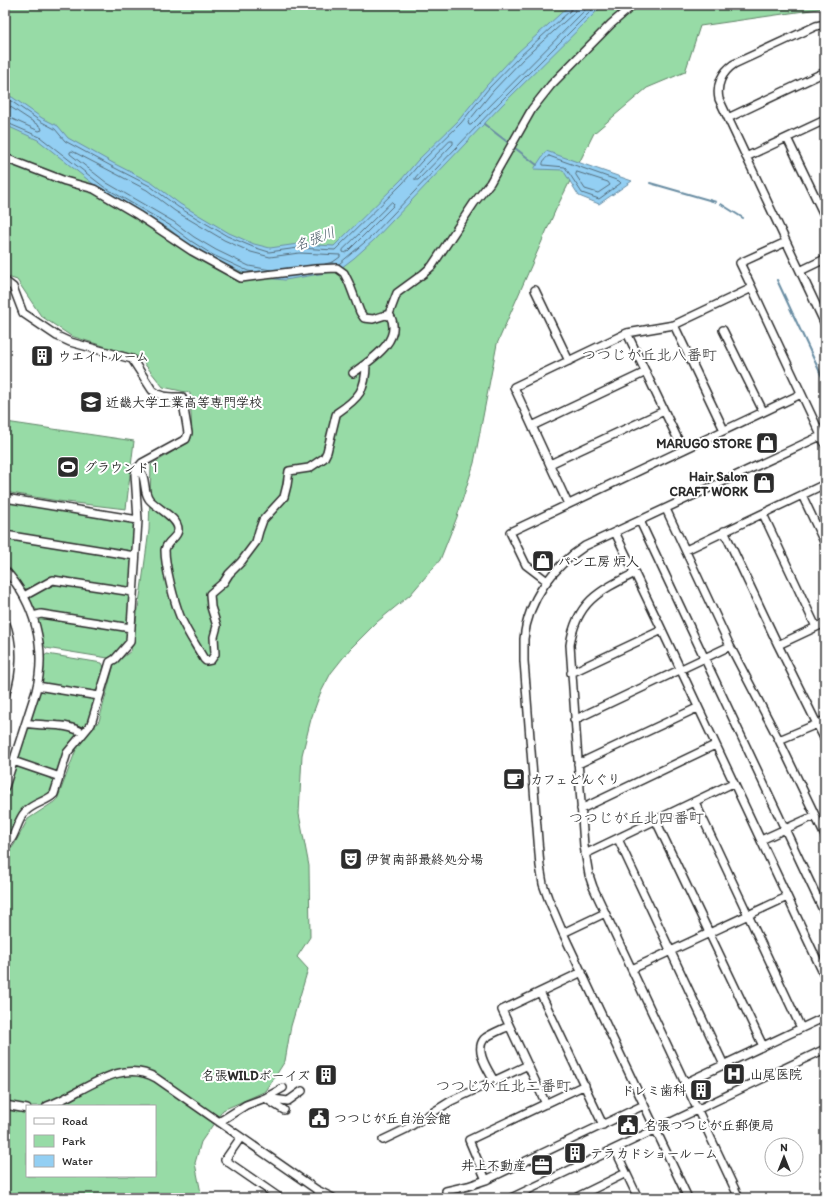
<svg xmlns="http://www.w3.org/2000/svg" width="830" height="1203" viewBox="0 0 830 1203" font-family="Itim,'Klee One',sans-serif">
<rect width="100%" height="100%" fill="#fff"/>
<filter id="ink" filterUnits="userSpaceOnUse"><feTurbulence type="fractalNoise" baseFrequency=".025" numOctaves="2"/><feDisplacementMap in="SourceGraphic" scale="8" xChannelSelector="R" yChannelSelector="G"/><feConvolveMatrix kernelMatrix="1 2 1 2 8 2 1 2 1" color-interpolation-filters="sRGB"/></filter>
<g filter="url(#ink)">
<path fill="#97dba6" stroke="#618368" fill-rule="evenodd" d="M5,5H825V8L700,26L685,72L647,88L594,133L556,209L497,344L474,463L457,517L440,560L410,595L377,622L350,649L331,673L320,694L311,719L302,755L299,814L309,866L310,937L297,957L308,969L291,1026L285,1061L266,1091L223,1110L201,1142L195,1163L202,1198H5V857L14,845L28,819L57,800L77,747L99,721L114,664L131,651L141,590L149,530L151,465L190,441L192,435L190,393L163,387L139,357L71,336L41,316L17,280L5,276V126L41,118L5,103ZM27,1106H155V1176H27Z
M6,422L134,441L126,509L58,501L5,492V428Z
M5,501L130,522L134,526L133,549L129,552L5,532Z
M5,538L128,558L131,561L130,585L127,588L56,576L48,578L28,589L23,588L16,577L5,565Z
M54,583L126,594L129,598L128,621L124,624L37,610L33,607L30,600L31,595Z
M42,616L124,630C125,632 127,633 127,635C129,644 115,656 108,658L46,648C41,642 40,628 38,620Z
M47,654L102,663L104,667L98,689L94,692L44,684L41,680L43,657Z
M42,690L91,697L94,702L88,723L84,727L56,722L33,721L31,717L39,692Z
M31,727L42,728H57L75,731L76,736L64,751L59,769L55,771L21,760L18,756L27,729Z
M19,766L53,777L55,781C47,804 34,795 21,812C14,821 13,834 5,842V797L15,768Z"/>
<path fill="#93cff3" stroke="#698da3" d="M570,5H603L502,105L374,240L354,258L337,271L285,280L265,278L247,274L211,258L189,245L169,229L102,191L38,140L5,125V96L12,97L42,118L58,126L68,138L113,163L152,183L180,204L229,233L254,244L270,248L298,244L334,246L401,180L418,160L458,121L487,85L517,53Z
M546,151L632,181L599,204L579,196L563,170L534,169Z"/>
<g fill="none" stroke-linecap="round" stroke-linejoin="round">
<path stroke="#556d7b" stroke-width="1" d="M577,5L574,13L523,59L493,91L468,122L469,125H471L590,5
M5,100L11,101L40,121L55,129L65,141L111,166L150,186L178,207L227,236L253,247L269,252L298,248L335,250L403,183L421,162L461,123L489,88L520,56L571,10L572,5
M5,105L9,106L41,127L42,130L39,131L10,118L5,117
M5,122L40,137L104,187L171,226L191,241L213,255L248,271L254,272
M450,141H453V144L418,180H415V178L425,166Z
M549,156L619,181L621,183L599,199L582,193L565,167L543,165C542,162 546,157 549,156Z
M577,172L608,182L610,185L598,193L585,189L576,175Z
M392,202L394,204L393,206L348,251L345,253L343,252V250Z
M339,264L371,237L499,103L597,5
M271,270L249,266L216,250L194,237L174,222L107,183L70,154V152L72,151L147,190L175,211L224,240L251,252L270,257L299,253L340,255V257L333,262L325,264"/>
<path stroke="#698da3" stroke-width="2" d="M484,124L537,165
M650,183L716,202
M721,204L743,218
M777,280L825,383"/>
<g stroke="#2b2b2b" stroke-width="10">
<path id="minor" d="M825,24L816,26L734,64C722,72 716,85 719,99L825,324
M728,118L825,72
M787,138L825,217
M746,157L825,120
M5,158L65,181L94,189L138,215L192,251L241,278L315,269L337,268L344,273L349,283L360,312L364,318L373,319L389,314L397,293L423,274L432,266L474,203L490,183L532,109L551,85L611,24L633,5
M800,271L825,259
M5,281L13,287L23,313L57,336L70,342L132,359L152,390C161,398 170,397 182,397L188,433L186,439L142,463L136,470L135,474L138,520L130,642L115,659L110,662L91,724L67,753L54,794C46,802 33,803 25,812C16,822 16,838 5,846
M752,288L740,263L786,242
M535,290L569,361
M674,325L724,430
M723,330L763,411
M627,333L683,450
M353,373C371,360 405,339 389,314
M532,426L646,372
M550,464L664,411
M137,468C148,477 142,489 149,499C156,508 179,518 178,530C177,539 167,540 165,550C165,566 174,601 180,616C186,631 196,645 204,659L206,661L211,660L215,654L214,637L217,626L211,607L210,594L224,582L229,574L241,562L256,542L259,531L263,520L284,497L287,485L289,471L309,468L324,458L327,452L336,415L337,413C359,398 366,390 366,364
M802,495L825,544
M5,498L138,520
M568,504L514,387L627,333L674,325L752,288L825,444
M666,509L730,646L779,740L825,836
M763,514L816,627
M640,521L825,914
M724,531L778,645
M615,532L662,630L825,977
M5,535L135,556
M686,550L825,484
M5,570C35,603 47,648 36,691L5,787
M635,573C599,591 576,602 570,645L584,846L589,875L593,887L739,1198
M547,581L526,565L510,532L801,394
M24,596L53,580L133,592
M33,616L41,614L131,628
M5,621C15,646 13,671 5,696
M825,623L778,645L817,724L825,720
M571,673L662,630
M37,686L99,696
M574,720L730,646
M26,723C45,727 66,722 83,733
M779,740L817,724L825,740
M13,761L60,777
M578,764L697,708
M695,802L801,1028
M581,809L715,745
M656,821L763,1046
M618,839L724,1065
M761,840L814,816
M585,854L733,783
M563,933L605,913
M632,969L787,897
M540,992L603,1125
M494,1081C489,1071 474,1051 484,1039C488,1035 503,1029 509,1026
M685,1083L825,1017
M265,1098L288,1101L302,1091
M268,1100L284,1110
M546,1104L502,1010L582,972
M5,1105L27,1109
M47,1106C81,1095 119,1056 156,1078L317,1190L333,1198
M219,1122L246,1105L265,1098L283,1088
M241,1137L225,1160L280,1198
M383,1140L406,1129L451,1101L528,1065
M615,1149L638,1198
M486,1180L469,1140L585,1085
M446,1198V1191L468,1186L486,1180L644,1105
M511,1198L825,1049
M575,1198L626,1173
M688,1198L563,933L548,898L543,884L540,866L524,661C524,653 524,646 524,639C528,599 553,567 585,546L825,434"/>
</g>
<use href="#minor" stroke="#fff" stroke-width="7"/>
</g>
</g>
<defs>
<g id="building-square" transform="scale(1.15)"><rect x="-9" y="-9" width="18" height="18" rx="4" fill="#2b2b2b" stroke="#fff"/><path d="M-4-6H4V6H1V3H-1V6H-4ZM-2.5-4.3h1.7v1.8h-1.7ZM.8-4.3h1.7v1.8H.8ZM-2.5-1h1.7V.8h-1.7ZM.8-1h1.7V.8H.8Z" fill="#fff"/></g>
<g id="university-square" transform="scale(1.15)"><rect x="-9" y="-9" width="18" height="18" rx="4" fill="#2b2b2b" stroke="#fff"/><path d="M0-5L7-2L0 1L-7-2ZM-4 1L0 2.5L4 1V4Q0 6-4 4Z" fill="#fff"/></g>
<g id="shop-square" transform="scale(1.15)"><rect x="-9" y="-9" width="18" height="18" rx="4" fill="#2b2b2b" stroke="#fff"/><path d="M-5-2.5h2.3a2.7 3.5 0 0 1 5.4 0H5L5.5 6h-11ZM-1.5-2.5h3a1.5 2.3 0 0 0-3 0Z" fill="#fff"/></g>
<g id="stadium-square" transform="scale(1.15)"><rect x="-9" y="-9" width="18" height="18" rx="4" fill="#2b2b2b" stroke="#fff"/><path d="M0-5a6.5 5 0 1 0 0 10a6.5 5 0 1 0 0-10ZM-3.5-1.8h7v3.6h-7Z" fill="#fff"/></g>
<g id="cafe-square" transform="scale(1.15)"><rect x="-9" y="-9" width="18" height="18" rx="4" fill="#2b2b2b" stroke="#fff"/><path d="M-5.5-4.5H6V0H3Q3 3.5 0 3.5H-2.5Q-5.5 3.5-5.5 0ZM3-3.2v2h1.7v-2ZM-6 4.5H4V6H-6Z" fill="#fff"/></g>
<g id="theatre-square" transform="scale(1.15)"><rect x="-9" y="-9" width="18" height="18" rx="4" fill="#2b2b2b" stroke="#fff"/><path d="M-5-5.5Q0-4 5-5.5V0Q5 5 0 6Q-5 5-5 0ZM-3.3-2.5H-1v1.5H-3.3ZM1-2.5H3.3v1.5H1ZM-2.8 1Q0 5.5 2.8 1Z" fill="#fff"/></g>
<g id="hospital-square" transform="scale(1.15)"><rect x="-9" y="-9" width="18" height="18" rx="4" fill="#2b2b2b" stroke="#fff"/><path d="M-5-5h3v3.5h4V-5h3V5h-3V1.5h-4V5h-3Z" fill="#fff"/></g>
<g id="civic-square" transform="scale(1.15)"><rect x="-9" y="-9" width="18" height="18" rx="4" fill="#2b2b2b" stroke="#fff"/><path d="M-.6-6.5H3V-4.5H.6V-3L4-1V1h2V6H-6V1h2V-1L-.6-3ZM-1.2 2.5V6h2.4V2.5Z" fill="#fff"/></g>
<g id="office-square" transform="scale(1.15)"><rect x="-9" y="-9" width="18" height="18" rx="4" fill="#2b2b2b" stroke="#fff"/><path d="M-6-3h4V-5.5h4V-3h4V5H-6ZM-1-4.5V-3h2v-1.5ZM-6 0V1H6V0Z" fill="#fff"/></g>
</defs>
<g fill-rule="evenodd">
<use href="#building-square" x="42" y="356"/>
<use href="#university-square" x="91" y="402"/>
<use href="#shop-square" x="767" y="443"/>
<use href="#stadium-square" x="68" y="467"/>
<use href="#shop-square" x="764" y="483"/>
<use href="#shop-square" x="543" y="561"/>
<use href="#cafe-square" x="514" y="779"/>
<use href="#theatre-square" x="351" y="859"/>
<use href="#hospital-square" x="734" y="1074"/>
<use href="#building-square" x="326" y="1075"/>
<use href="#building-square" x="701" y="1090"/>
<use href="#civic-square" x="319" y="1118"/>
<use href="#civic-square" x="628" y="1125"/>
<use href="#building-square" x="575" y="1153"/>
<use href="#office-square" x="542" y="1165"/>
</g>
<g text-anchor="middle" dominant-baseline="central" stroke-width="4" stroke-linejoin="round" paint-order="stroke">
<g font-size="13" font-weight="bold" fill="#2b2b2b" stroke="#fff" text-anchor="start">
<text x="58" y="356">ウエイトルーム</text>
<text x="106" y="402">近畿大学工業高等専門学校</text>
<text x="752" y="443" text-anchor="end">MARUGO STORE</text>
<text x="84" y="467">グラウンド１</text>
<text x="748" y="476" text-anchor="end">Hair Salon<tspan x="748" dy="15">CRAFT WORK</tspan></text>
<text x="558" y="561">パン工房 炉人</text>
<text x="530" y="779">カフェどんぐり</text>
<text x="366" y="859">伊賀南部最終処分場</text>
<text x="750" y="1074">山尾医院</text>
<text x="310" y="1075" text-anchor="end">名張WILDボーイズ</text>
<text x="686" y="1090" text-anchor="end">ドレミ歯科</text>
<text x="334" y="1118">つつじが丘自治会館</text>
<text x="644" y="1125">名張つつじが丘郵便局</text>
<text x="590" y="1153">テラカドショールーム</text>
<text x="526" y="1165" text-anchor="end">井上不動産</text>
</g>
<g font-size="14" font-style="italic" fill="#4a5c67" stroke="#fff">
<text transform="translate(315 239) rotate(-20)">名張川</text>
</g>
<g font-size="15" fill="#2b2b2b" stroke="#fff">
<text x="649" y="355">つつじが丘北八番町</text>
<text x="636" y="818">つつじが丘北四番町</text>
<text x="503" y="1086">つつじが丘北二番町</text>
</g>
</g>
<rect width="830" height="1203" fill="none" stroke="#fff" stroke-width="20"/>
<rect x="10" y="10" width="810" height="1183" fill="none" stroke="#2b2b2b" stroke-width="1.5" filter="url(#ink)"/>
<rect x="26" y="1105" width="130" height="72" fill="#ffffff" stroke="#aaaaaa"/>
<rect x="34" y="1118" width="20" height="6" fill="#ffffff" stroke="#aaaaaa"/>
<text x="62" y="1125" font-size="12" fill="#2b2b2b">Road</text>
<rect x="34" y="1135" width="20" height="12" fill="#97dba6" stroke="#aaaaaa"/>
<text x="62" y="1145" font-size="12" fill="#2b2b2b">Park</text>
<rect x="34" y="1155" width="20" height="12" fill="#93cff3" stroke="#aaaaaa"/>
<text x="62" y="1165" font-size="12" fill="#2b2b2b">Water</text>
<g transform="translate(784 1157)"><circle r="19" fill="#ffffff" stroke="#aaaaaa"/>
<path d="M0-3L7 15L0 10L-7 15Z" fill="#2b2b2b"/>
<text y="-6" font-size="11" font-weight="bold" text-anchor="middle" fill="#2b2b2b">N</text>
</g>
</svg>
